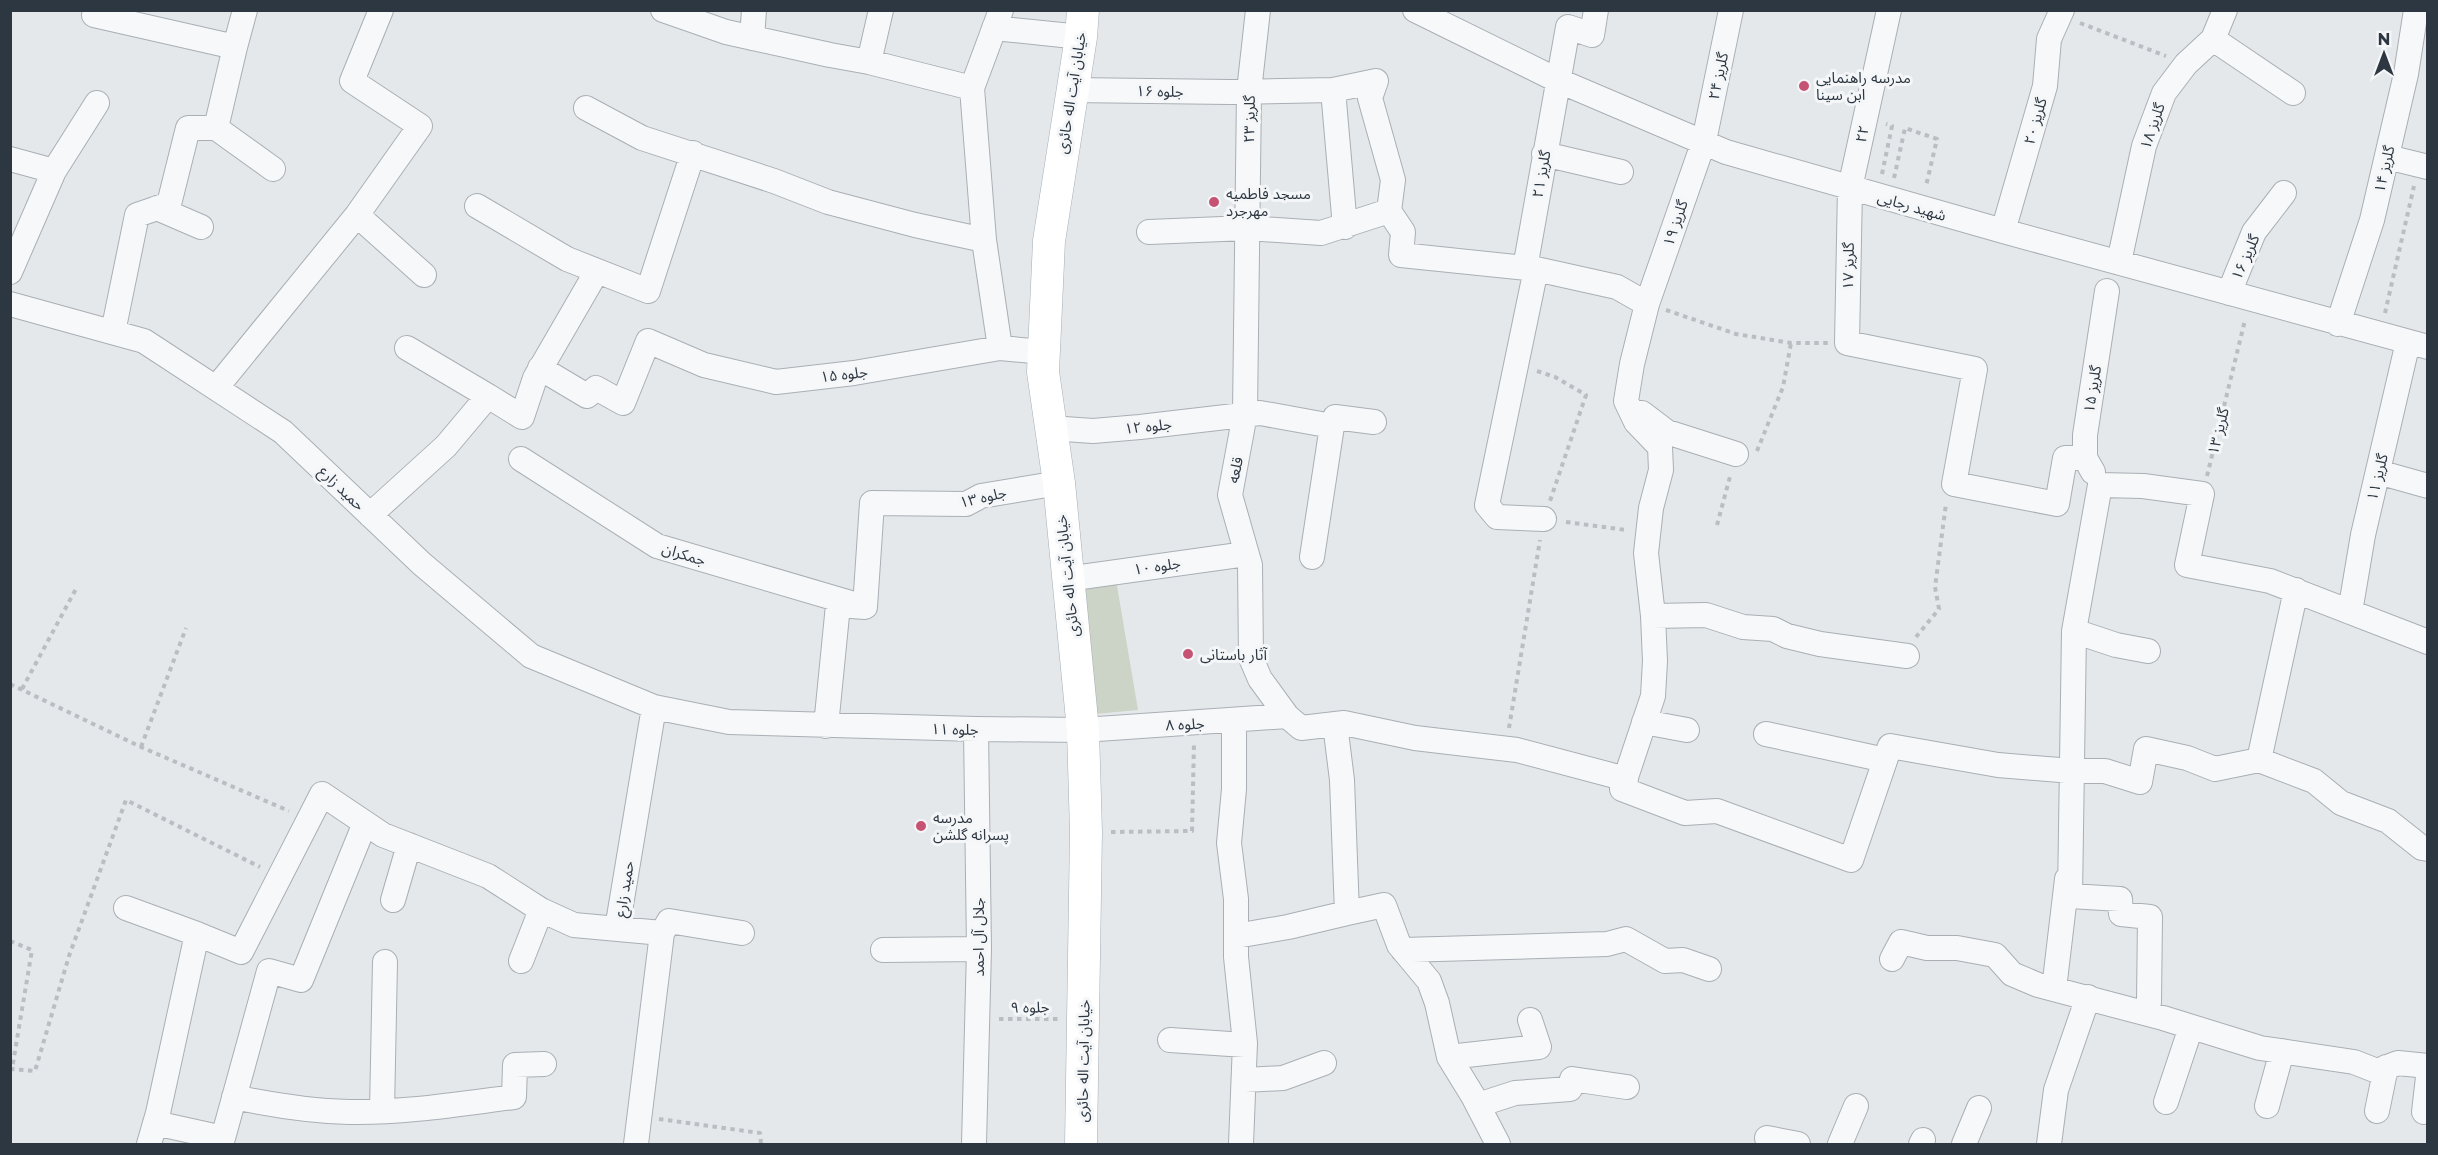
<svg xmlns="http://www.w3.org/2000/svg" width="2438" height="1155" viewBox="0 0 2438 1155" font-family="Montserrat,'Noto Sans Arabic',sans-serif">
<rect width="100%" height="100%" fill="#e4e8eb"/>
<path fill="#cbd4c6" d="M1116,580L1138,710L1095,714L1084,587Z"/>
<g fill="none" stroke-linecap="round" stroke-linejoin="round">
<g stroke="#a9afb5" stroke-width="26">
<path id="minor" d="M95,10L94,15L235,47L216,128H188L169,204L137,215L113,332
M663,10L726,32L830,55L869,62L972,88
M1258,10L1249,91L1245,414L1230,495L1250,565L1251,658L1260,679L1287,716L1301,728L1344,723L1415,738L1517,750L1626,779
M1415,10L1557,80L1726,152L2003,231L2428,347
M1731,10L1704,141L1647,304L1632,364L1626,401L1636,422L1660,447L1661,470L1651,508L1646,553L1653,616L1706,615L1743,627L1773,629L1787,636L1820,644L1907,656
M1889,10L1850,188L1847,343L1975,369L1954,484L2057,504L2065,458H2085
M994,28L1081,37
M752,38L754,10
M2213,39L2293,93
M235,47L245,10
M869,62L881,10
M1071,90L1230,92L1333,90L1376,81L1370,98L1393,180L1389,211L1403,232L1401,255L1536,269L1617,287L1647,304
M1333,90L1345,227
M586,108L642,138L774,181L828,202L915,225L984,240
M216,128L273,169
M1544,154L1621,172
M2387,157L2428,167
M10,159L54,171
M477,206L567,259L648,291L693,153
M157,208L201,227
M357,215L424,275
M2003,231L2045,86L2049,39L2062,10
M1149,232L1247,228L1321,233L1389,211
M2119,262L2144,146L2164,93L2186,64L2213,39L2225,10
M1525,268L1568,27L1592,35L1596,10
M1536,269L1487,505L1497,517L1544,519
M10,272L54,171L97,103
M2229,293L2254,232L2284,193
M10,304L144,341L283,432L422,564L531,656L654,707
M2338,324L2372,220L2406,74L2416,10
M407,348L488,396
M1000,348L984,240L972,88L1001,10
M540,368L587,396L596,388L623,403L648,341L704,365L776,382L854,373L1000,348L1044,352
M216,388L357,215L420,126L352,81L381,10
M1642,413L1667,432L1736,454
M1050,428L1093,431L1140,427L1260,413L1332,426L1335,417L1374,422
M521,459L657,546L854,604
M2093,472L2085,458V435L2107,291
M2378,472L2428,486
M370,515L446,446L488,396L522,417L535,378L597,271
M1312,557L1332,426
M1067,579L1246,554
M2350,612L2363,535L2408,342
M1653,616L1655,661L1653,696L1622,789L1685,813L1717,811L1851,860L1890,746L1998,765L2072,771H2105L2140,782L2146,749L2187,758L2215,769L2259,760L2314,781L2341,803L2388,821L2422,848L2428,849
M2074,631L2116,645L2148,651
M1234,721V789L1229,843L1236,899V957L1245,1043L1241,1144
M1644,722L1687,730
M826,726L838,605L865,607L872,503L966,504L981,496L1059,483
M1766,734L1885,760
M2259,760L2296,590
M393,900L409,845
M126,908L197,934
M1347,913L1384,905L1399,945L1429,981L1437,1003L1449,1057L1473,1096L1498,1144
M617,929L654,707L729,722L976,729L1083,730L1287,716
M1236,936L1288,927L1347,913L1342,780L1335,724
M883,950L979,949
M1403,950L1607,944L1626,939L1665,961L1683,960L1709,969
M1892,959L1901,942L1927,948H1957L1995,955L2012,974L2038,985L2163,1018L2260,1048L2354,1062L2377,1071L2398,1063L2428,1066
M521,961L541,910
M2054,989L2067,879
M2149,1002L2150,917L2121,914L2120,899L2070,896L2074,631L2100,485L2143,486L2202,494L2187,565L2270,581L2428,642
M1170,1040L1245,1045
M1449,1057L1539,1047L1530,1020
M1245,1080L1283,1078L1324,1063
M234,1097C272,1105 310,1111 349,1112C404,1113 459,1104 514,1097L515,1065L544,1064
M2166,1102L2191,1027
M1478,1105L1515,1093L1570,1089L1572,1079L1627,1087
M2267,1106L2282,1051
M382,1111L385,962
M2377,1111L2386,1067
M2424,1112L2428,1077
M155,1123L223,1138L269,971L301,980L365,823
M1767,1138L1798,1144
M149,1144L158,1113L197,934L241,952L322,794L383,835L488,876L541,910L574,925L662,933L669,921L742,933
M636,1144L662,933
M974,1144L979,949L976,729
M1840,1144L1856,1106
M1921,1144L1923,1140
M1964,1144L1979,1108
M2049,1144L2056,1090L2088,997"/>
</g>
<g stroke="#a4aeb6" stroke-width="33">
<path id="major" d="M1081,1144L1086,832L1083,730L1059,483L1043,372L1049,241L1081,37L1083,10"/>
</g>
<path stroke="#babec2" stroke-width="4" stroke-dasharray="4.5 4.5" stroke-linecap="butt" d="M2080,23L2166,56
M1882,174L1892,126L1886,124
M1894,178L1905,128L1937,139L1926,186
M1666,310L1736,334L1791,343H1828
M2385,313L2414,186
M1537,371L1555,377L1586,395L1550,501
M1757,451L1783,387L1791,343
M2207,476L2245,320
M1566,522L1626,530
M1717,525L1731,473
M1916,637L1939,609L1935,587L1946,504
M10,684L141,747L289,811
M22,689L77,587
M1509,728L1540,540
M141,747L186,628
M1111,832L1192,831L1194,743
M10,941L32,950L12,1069
M999,1019H1058
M10,1069L35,1071L69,956L126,800L260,867
M659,1119L760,1133L761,1144"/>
<use href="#minor" stroke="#f7f8f9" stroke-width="24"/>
<use href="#major" stroke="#fff" stroke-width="32"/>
</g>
<g fill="#c65374" stroke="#f4f6f8" stroke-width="2">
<circle cx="1804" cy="86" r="6"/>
<circle cx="1214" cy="202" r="6"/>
<circle cx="1188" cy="654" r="6"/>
<circle cx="921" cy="826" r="6"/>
</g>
<g text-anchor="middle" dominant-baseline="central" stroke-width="6" stroke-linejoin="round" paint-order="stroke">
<g font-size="15" fill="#2d3742" stroke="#f4f6f8">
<text transform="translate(1718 76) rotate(-78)">گلریز ۲۴</text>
<text transform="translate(1160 91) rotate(1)">جلوه ۱۶</text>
<text transform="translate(1071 93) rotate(-81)">خیابان آیت اله حائری</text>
<text transform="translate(1249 119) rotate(-89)">گلریز ۲۳</text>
<text transform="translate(2035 121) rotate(-74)">گلریز ۲۰</text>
<text transform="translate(2152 126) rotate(-71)">گلریز ۱۸</text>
<text transform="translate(1862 134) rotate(-77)">۲۲</text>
<text transform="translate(2384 169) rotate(-77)">گلریز ۱۴</text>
<text transform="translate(1541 174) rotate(-80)">گلریز ۲۱</text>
<text transform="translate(1912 206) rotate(16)">شهید رجایی</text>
<text transform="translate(1675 223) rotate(-71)">گلریز ۱۹</text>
<text transform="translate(2245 257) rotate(-66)">گلریز ۱۶</text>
<text transform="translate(1848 266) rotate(-89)">گلریز ۱۷</text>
<text transform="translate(844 374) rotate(-7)">جلوه ۱۵</text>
<text transform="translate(2092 389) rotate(-81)">گلریز ۱۵</text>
<text transform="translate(1148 426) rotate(-6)">جلوه ۱۲</text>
<text transform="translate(2218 431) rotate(-76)">گلریز ۱۳</text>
<text transform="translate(1235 470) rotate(-78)">قلعه</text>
<text transform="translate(2377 477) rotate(-76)">گلریز ۱۱</text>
<text transform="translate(342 488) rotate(44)">حمید زارع</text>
<text transform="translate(983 497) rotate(-13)">جلوه ۱۳</text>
<text transform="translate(684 554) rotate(17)">جمکران</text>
<text transform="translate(1157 566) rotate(-8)">جلوه ۱۰</text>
<text transform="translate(1067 576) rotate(-96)">خیابان آیت اله حائری</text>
<text transform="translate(1185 724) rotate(-3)">جلوه ۸</text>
<text transform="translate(955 729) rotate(1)">جلوه ۱۱</text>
<text transform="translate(624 889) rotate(-81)">حمید زارع</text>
<text transform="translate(978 937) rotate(-90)">جلال آل احمد</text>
<text transform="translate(1030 1007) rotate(-1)">جلوه ۹</text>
<text transform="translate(1083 1061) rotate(-89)">خیابان آیت اله حائری</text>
</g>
<g font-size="15" fill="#2d3742" stroke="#f4f6f8" text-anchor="start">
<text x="1816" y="77">مدرسه راهنمایی<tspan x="1816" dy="17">ابن سینا</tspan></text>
<text x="1226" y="193">مسجد فاطمیه<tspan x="1226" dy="17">مهرجرد</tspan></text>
<text x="1200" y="654">آثار باستانی</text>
<text x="933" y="817">مدرسه<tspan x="933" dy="17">پسرانه گلشن</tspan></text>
</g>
</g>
<rect width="2438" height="1155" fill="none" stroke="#2d3742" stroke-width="24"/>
<g transform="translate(2384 54)" stroke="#f4f6f8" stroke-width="4.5" paint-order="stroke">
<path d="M0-4.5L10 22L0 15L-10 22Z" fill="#2d3742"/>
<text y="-9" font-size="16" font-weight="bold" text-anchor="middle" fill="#2d3742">N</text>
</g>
</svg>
